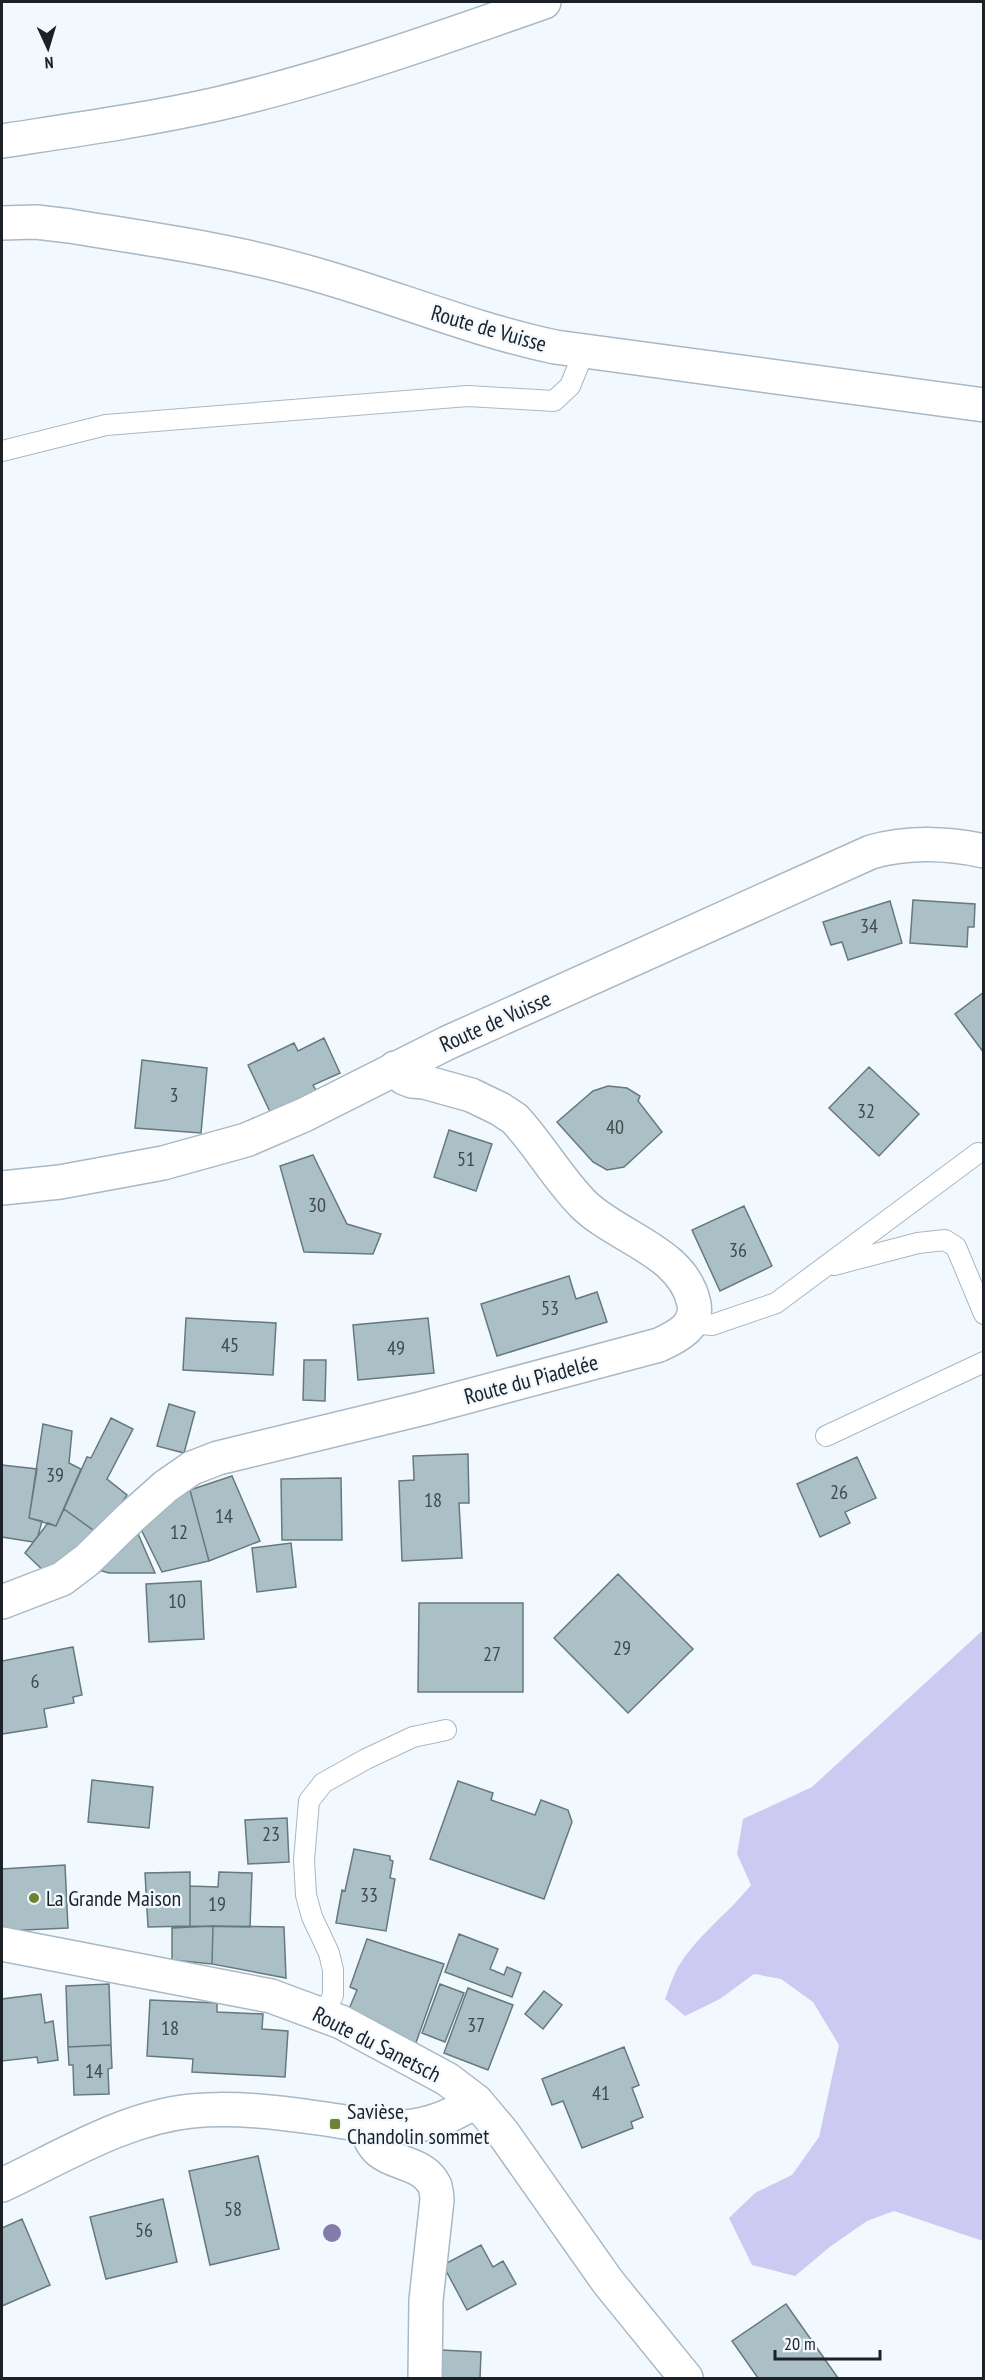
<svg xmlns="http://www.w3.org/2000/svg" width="985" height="2380" viewBox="0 0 985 2380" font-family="'PT Sans Narrow',sans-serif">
<rect width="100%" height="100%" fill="#f2f9fe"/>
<path fill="#ccc9f2" d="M983,1630V2241L894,2211L867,2221L831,2246L795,2276L752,2265L729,2218L755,2193L792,2175L819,2137L839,2045L813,2002L781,1979L754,1974L720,1999L685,2016L665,1999C669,1989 672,1978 677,1969C696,1936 728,1914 751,1885L737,1854L743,1819L812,1787Z"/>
<path fill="#aac0c6" stroke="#65797f" stroke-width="1.5" d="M913,900L975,904L974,927H968L967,947L910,943Z
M890,901L902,943L848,960L842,942L831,945L823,922Z
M984,992V1053L955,1014Z
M324,1038L340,1073L313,1085L318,1094L272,1116L248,1065L294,1043L298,1051Z
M142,1060L207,1068L201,1133L135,1128Z
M869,1067L919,1114L879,1156L829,1108Z
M608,1086L627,1088L640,1096L638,1101L662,1132L624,1167L607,1170L593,1162L557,1122L593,1091Z
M449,1130L492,1144L476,1191L434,1177Z
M313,1155L347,1224L381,1234L373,1254L304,1252L280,1166Z
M744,1206L772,1266L720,1291L692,1230Z
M569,1276L576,1299L597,1292L607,1322L497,1356L481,1304Z
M186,1318L276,1323L273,1375L183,1370Z
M428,1318L434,1373L358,1380L353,1325Z
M304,1360H326L325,1401L303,1400Z
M169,1404L195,1412L184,1453L157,1446Z
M111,1418L133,1429L107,1479L127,1495L100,1535L64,1509L87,1457L91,1458Z
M43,1424L72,1431L69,1463L81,1469L56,1526L29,1518Z
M468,1454L469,1503H459L462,1558L402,1561L399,1481L414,1480L413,1456Z
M857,1457L876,1498L845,1512L850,1523L820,1537L797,1484Z
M2,1465L37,1469L29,1518L42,1521L38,1536L33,1542L2,1537Z
M232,1476L260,1541L209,1561L190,1490Z
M341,1478L342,1540H282L281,1479Z
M190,1490L209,1561L162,1572L137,1521Z
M64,1509L100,1535L51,1578L25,1553L48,1523L56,1526Z
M136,1529L155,1573H109L91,1568Z
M291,1543L296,1587L257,1592L252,1548Z
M618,1574L693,1649L628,1713L554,1638Z
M201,1581L204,1639L149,1642L146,1584Z
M419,1603H523V1692H418Z
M73,1647L82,1695L73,1697L74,1703L44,1709L47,1727L2,1734V1661Z
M92,1780L153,1787L149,1828L88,1822Z
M458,1781L493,1793L491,1800L535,1815L541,1800L568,1810L572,1822L544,1899L430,1859Z
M287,1818L289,1862L248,1864L245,1820Z
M354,1849L390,1856V1860L393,1861L390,1878L395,1879L386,1931L336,1923L342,1890L345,1891Z
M65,1865L68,1928L2,1931V1869Z
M190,1872V1926L148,1927L145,1873Z
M219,1872L252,1873L250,1927L190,1926V1886L218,1887Z
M213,1926L284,1927L286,1978L212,1964Z
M213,1926L212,1964L172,1960V1928Z
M459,1934L498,1949L490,1969L504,1975L507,1967L521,1973L512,1997L445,1972Z
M367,1939L444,1964L413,2051L347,2014L357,1990L350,1987Z
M109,1984L111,2045L68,2047L66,1986Z
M440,1984L464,1993L445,2042L422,2033Z
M468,1988L513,2005L488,2070L444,2053Z
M544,1991L562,2005L543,2029L525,2014Z
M41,1994L45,2023L53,2021L58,2060L38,2063L37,2057L2,2061V1999Z
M150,2000L217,2003V2012L263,2014L262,2029L288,2031L285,2077L192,2072L193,2059L147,2056Z
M111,2045L112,2068L108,2069L109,2094L74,2095L73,2065H69L68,2047Z
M624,2047L639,2085L632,2088L643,2117L631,2122L633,2128L582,2148L563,2101L552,2105L542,2079Z
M258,2156L279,2249L210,2265L189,2171Z
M163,2199L177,2262L106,2279L90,2217Z
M22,2219L50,2285L2,2306V2228Z
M481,2245L493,2267L503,2261L516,2284L467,2310L443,2265Z
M786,2304L838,2378H758L732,2341Z
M441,2350L481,2352L480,2378H440Z"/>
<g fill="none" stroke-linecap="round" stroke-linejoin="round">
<g stroke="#a8b8c5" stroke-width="22">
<path id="lane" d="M2,451L106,425L468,396L554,401L570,386L584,352
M834,1265L918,1243L945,1240L956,1247L984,1314
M691,1323L712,1325L776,1303L978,1153
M826,1436L984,1362
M324,2016L333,1995V1970L329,1953L312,1917L306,1895L304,1860L309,1801L323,1783L366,1759L413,1737L446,1730"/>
</g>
<g stroke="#a8b8c5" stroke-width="36">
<path id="street" d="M2,1602L62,1579L87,1560L130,1518L166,1486L192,1468L218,1458L424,1408L659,1345C676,1337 698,1327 694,1304C684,1252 618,1238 584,1205C558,1179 540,1146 515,1119L500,1109L471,1095L424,1082L412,1081L404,1078L395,1068
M367,2125C372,2171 419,2153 435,2186C436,2190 437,2196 437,2200L426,2300L425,2378"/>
</g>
<g stroke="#a8b8c5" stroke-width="36">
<path id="secondary" d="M2,141C74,130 146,120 217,104C326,79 439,39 544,2
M2,223L36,222L70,226C149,239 230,250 307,272C391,295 470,329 555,347L984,405
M2,1188L60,1182L163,1163L246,1140L304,1115L447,1043L871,852C907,842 947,843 984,851
M2,1944L271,1996L341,2022L447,2079L476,2101L503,2133L608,2282L686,2378
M2,2185C62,2157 124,2118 191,2111C234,2107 277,2112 318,2118C349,2122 382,2130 413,2126C436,2123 457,2113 476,2101"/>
</g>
<use href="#lane" stroke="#fff" stroke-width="20"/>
<use href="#street" stroke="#fff" stroke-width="33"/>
<use href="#secondary" stroke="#fff" stroke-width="33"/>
</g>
<circle fill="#857da9" cx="332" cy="2233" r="9"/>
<g fill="#6f8232" stroke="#f2f9fe" stroke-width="2">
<circle cx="34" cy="1898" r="6"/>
<rect x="329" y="2118" width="12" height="12" rx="3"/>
</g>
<g text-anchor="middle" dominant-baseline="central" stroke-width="4.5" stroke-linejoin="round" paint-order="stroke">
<g font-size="20" fill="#3f494e">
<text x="869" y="926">34</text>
<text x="174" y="1095">3</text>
<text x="866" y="1111">32</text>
<text x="615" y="1127">40</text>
<text x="466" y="1159">51</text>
<text x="317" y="1205">30</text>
<text x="738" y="1250">36</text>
<text x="550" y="1308">53</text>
<text x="230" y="1345">45</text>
<text x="396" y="1348">49</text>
<text x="55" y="1475">39</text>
<text x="839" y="1492">26</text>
<text x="433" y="1500">18</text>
<text x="224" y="1516">14</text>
<text x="179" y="1532">12</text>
<text x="177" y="1601">10</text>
<text x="622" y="1648">29</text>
<text x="492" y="1654">27</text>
<text x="35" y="1681">6</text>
<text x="271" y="1834">23</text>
<text x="369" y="1895">33</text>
<text x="217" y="1904">19</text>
<text x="476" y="2025">37</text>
<text x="170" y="2028">18</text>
<text x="94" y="2071">14</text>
<text x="601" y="2093">41</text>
<text x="233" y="2209">58</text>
<text x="144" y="2230">56</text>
</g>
<g font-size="22" fill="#1b2126" stroke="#f2f9fe">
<text transform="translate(489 328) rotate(16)">Route de Vuisse</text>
<text transform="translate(495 1021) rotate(-24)">Route de Vuisse</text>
<text transform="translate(531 1379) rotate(-15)">Route du Piadelée</text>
<text transform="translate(377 2044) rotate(27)">Route du Sanetsch</text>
</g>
<g font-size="22" fill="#1b2126" stroke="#f2f9fe" text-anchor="start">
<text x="46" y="1898">La Grande Maison</text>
<text x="347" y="2111">Savièse,<tspan x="347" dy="25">Chandolin sommet</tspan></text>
</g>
</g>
<rect width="985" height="2380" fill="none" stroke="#1b2126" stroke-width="6"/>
<g transform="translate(48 48) rotate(176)" stroke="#f2f9fe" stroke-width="4.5" paint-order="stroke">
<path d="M0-4.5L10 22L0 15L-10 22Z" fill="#1b2126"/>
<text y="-9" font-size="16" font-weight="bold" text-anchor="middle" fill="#1b2126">N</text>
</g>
<path d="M775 2350v9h105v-9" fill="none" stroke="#1b2126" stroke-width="3"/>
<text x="784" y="2350" font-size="18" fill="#1b2126" stroke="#f2f9fe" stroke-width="4.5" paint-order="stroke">20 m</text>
</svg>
